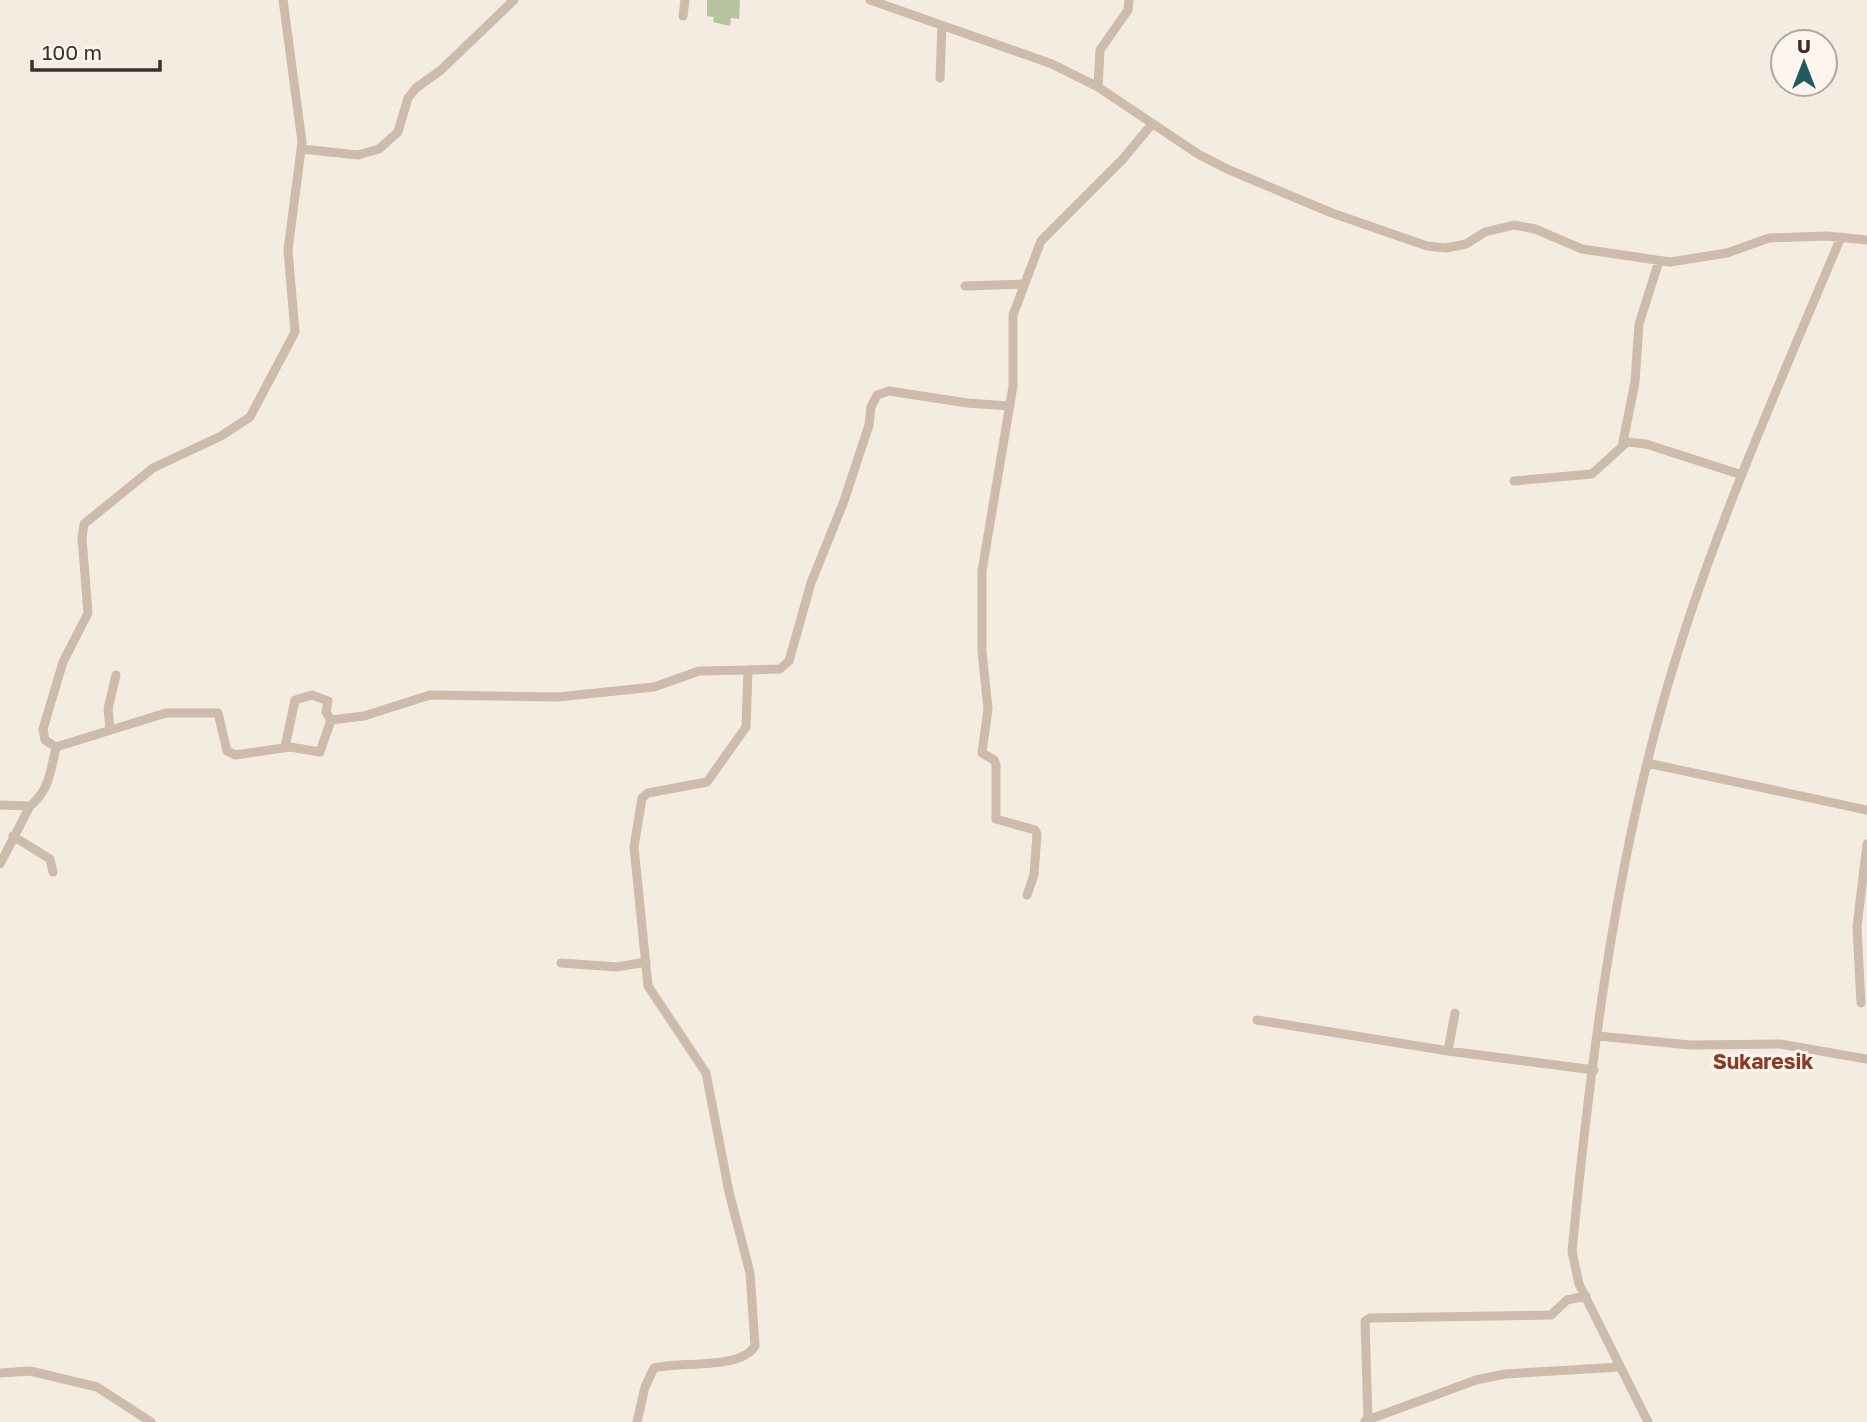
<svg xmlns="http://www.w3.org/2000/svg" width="1867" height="1422" viewBox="0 0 1867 1422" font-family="'Golos Text',sans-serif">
<rect width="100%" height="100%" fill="#f4ebe1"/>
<path fill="#b8c4a0" d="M707,0H740L739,19L731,18L730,26L713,22L714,17L707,16Z"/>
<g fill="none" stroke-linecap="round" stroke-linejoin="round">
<path stroke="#cdbbac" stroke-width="9" d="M870,0L1052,64L1098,87L1198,154L1227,169L1332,213L1427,246L1446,248L1466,244L1485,232L1514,225L1535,229L1582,249L1670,262L1727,253L1769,238L1827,236L1867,240
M683,16L685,0
M940,78L942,26
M1098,87L1100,50L1128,10L1129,0
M302,149L358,155L379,149L398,132L408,98L416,88L441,70L514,0
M965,286L1022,284
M1623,442L1635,382L1639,324L1659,261
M1514,481L1592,474L1627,442L1646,444L1742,475
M110,729L108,709L116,675
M56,747L45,740L43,729L63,662L88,613L82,538L84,524L153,468L221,436L250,417L295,332L288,250L302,142L283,0
M285,747L295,700L312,695L328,701L326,712L331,720
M1647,763L1867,810
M0,805L30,806C49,791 51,770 56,747L166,713H218L227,751L235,755L290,747L320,752L331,720L364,716L430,695L558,697L654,687L699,671L748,670
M13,836L50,859L53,872
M0,864L30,806
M1027,895L1034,875L1037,834L1035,830L996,819V765L994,760L982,753L988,709L982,651V571L1013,386V315L1041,241L1122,160L1152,124
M561,963L617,967L646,962
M1861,1003L1857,927L1867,844
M1257,1020L1448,1051L1594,1070
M1598,1036L1690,1045L1780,1044L1867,1059
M1448,1051L1455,1013
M0,1373L30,1371L97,1387L151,1422
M1368,1420L1365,1321L1370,1318L1551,1315L1567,1300L1586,1296
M1365,1421L1476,1380L1505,1374L1620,1367
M637,1422L645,1387L654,1368C679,1361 741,1370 755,1346L750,1273L729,1192L706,1073L648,986L634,847L642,798L648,793L707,782L746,727L748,670L780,669L789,661L811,583L844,501L869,425L871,407L877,395L889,391L967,403L1010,406
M1648,1422L1579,1284L1572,1251C1590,1068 1613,880 1663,702C1708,542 1777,390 1841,237"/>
</g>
<g text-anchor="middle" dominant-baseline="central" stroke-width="6" stroke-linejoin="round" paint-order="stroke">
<g font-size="21" font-weight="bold" fill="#8c3b22" stroke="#fbf5ee">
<text x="1763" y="1061">Sukaresik</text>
</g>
</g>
<g transform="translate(1804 63)"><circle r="33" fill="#fbf5ee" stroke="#aea6a0" stroke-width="2"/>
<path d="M0-5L12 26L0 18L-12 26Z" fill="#1f5a5e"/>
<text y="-10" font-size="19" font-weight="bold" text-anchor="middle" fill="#3b302b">U</text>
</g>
<path d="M32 60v10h128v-10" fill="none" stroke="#3b302b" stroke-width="3.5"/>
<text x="42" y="60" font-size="21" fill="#3b302b" stroke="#fbf5ee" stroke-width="5" paint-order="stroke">100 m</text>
</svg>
